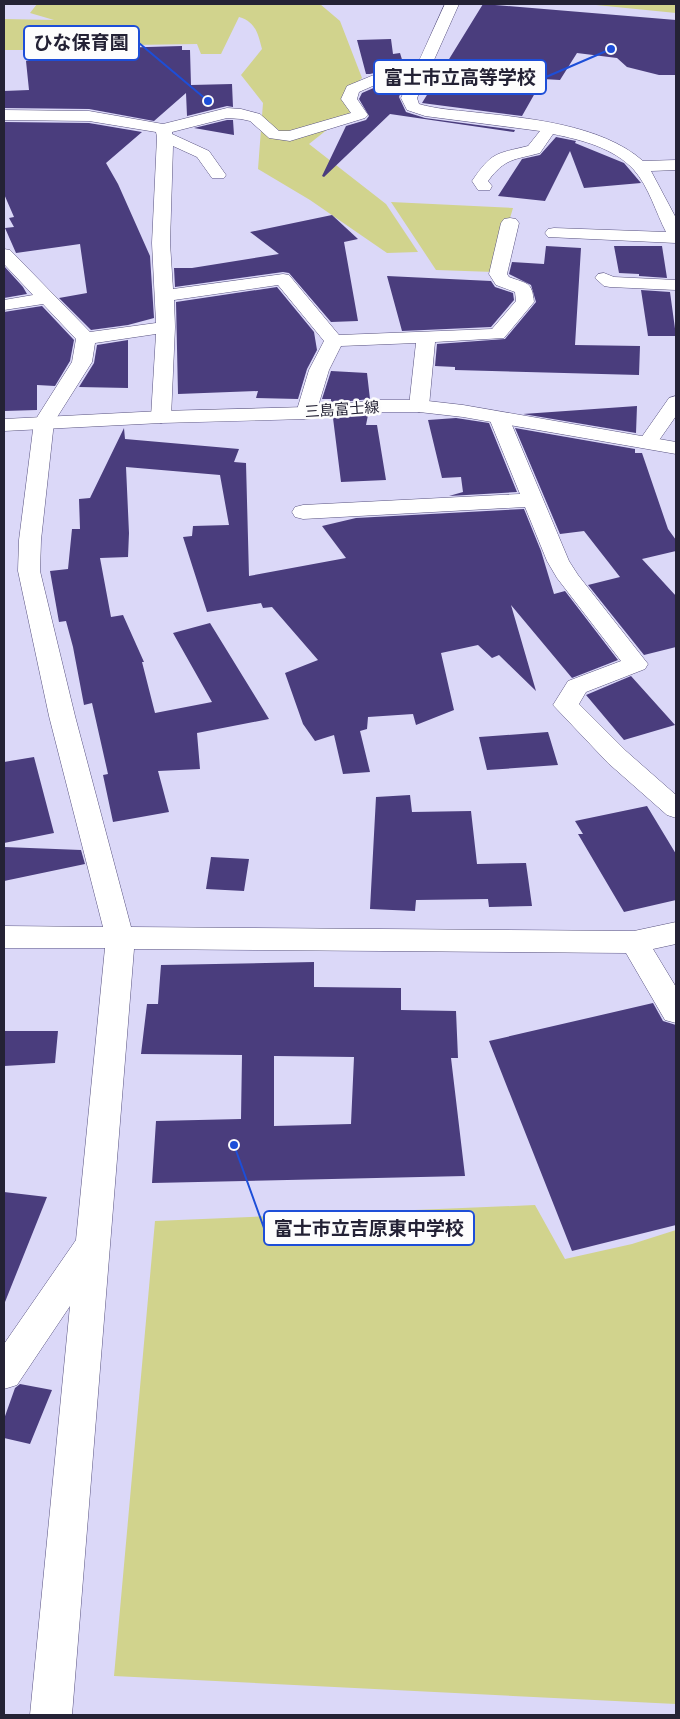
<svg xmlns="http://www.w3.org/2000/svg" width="680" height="1719" viewBox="0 0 680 1719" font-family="'Alegreya Sans','Noto Sans JP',sans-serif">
<rect width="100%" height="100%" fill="#dbd8f8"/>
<path fill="#d1d38d" d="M37,4H320L340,21L362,78L354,86L360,115L338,121L309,144L386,204L418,252L387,253L310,200L258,169L263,103L241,75L262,49C258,34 256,22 239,17L221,54H201L197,44L67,46V50H4V19L54,20L30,13Z
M586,4H676V13Z
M391,202L513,208L494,272L436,270Z
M535,1205L565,1259L632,1244L676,1230V1704L114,1676L155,1221Z"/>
<path fill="#4a3d7d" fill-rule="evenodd" d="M483,4L676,20V75H659L627,67L617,58L577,53L560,80L543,79L522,116L422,103Z
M391,39L393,54L400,53L404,66L370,74H366L357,40Z
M182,46V50H190L191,85L232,84L233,107L227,106L187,116L186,93L154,121L89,109L4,108V91L29,90L26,61L73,58V53H79V49Z
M407,77L399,97L406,112L425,118L515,130L514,132L390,114L324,177L322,176L346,126L366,120L369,116L359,99L362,93L392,80Z
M227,120H233L234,135L194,128Z
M4,122L89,123L142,132L106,163L118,184L150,256L154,318L128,325L91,330L59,298L87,293L80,244L16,253L5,228L14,227L9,218L14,217L4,194Z
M556,137L576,141L575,143L624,163L641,183L584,188L570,151L545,201L498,196L522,159L540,155Z
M332,215L358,239L344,242L358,321L331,322L289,273L283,272L175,287L174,268H192L279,254L250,232Z
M546,246L581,248L575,345L640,346L639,375L455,370V367L435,366L437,344L505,339L536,302L531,285L509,274L512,262L544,264Z
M614,246H662L667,278L639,276V274L619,273Z
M4,266L23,287L27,294L4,298Z
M387,276L491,281L495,287L513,293L514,300L491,327L402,331Z
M277,287L314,332L317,350L307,369L298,399L256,398L258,391L178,394L176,302Z
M641,290L670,292L676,336H648Z
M42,306L74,340L70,361L55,386L37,385V410L4,411V312Z
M128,340V388L79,387L94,363L97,345Z
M331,371L367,373L370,399L331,403V399H322Z
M637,406L636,433L523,414Z
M368,415L366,425H377L386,480L341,482L333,418Z
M456,418L489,423L517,492L449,496L463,492L461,477L442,478L428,420Z
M124,428L125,439L239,449L234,462L246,463L249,576L346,558L322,526L356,518L524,509L541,551L554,594L565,591L618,660L572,678L511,605L536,691L499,655L492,658L478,645L441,653L454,710L416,725L413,714L368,717L367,729L360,731L370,772L343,774L334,735L315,741L303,724L285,673L318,660L272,607L263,608L261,603L207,612L183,537L192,536L193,526L229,525L220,475L126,467L129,533L128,557L100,558L111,617L123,615L144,662H142L155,713L212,702L173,633L210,623L269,719L197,733L200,769L158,771L169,812L113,822L103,775L108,774L92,703L84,705L73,647L66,621L59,622L50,571L68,569L72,529H80L79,499L90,498Z
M515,428L635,449V453H642L668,529L676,540V551L642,559L676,596V647L644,655L588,585L620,577L584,531L560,534Z
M631,676L675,725L624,740L586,695Z
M548,732L558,765L487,770L479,737Z
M34,757L54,833L4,843V762Z
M410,795L412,812L471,811L477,864L526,863L532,906L489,907L488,899L416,900L415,911L370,909L376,797Z
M647,806L676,854V900L624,912L578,834H583L575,821Z
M4,847L81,850L85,864L4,881Z
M211,857L249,859L244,891L206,889Z
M314,962V987L401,988V1010L456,1011L458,1058H451L465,1176L152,1183L156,1121L241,1119L242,1055L141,1054L147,1004H158L161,965ZM274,1056L354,1057L351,1124L274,1126Z
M653,1003L663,1021L676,1025V1225L572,1251L489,1041Z
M4,1031H58L55,1063L4,1066Z
M4,1192L47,1197L5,1302H4Z
M20,1384L52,1390L30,1444L4,1438V1419L15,1388Z"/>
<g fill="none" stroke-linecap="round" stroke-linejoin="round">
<g stroke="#585280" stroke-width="1">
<path id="street" d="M445,4H459L417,98L419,104C436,109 454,110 472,112C526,118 601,124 643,161L676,160V170L651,171L676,218V243L548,237L545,233L548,229L554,228L666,232C656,213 649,187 634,170C614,148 582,140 553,134L540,153C514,160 505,158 488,181L492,186L490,190H478L472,181C492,152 495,154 528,146L540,131L425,116L407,110L401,98L412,74L391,78L359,92L357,99L368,115L365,118L290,141L269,138L250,121L241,119L227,118L172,132V134L209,151L226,175L224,178H212L197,157L173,146L170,243L173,289L283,274L289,275L339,335L492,329L516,301L515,292L496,285L489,274L501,223L504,219L510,218L516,219L519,223L507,274L509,277C527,284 532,281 534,302L504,338L435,342L429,406L426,410L419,412L412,410L409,406L416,343L341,346L329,370L316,413L313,417L306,419L299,417L296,413L309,370L324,341L278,285L174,300L175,327L171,417L168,421L161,423L154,421L151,417L156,334L95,343L92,362L54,422L41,540L40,571L75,716L131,927L634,931L676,922V944L653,949L676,987V1023L665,1020L626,953L134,949L72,1715H30L70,1306L17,1385L4,1389V1344L76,1240L105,948H4V926L103,927L49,716L18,571L19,540L34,422L72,362L76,339L43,304L4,310V300L33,295L4,264V249L10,250L90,332L156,323L152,243L157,137L156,132L89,121L4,120V110L89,111L163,124L227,108L241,109L260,114L279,131H289L351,113L341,99L347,86L381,72L417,65Z
M604,273L614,277L676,280V290L610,287L604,286L595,278L598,274Z
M676,396V416L655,446L648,448L641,446L638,442L641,438L669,398Z
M499,412L506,414L509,418L569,561L578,575L648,664L645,669L586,692L579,704L626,751L676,795V818L667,815L608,763L553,705L568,681L621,661L557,578L547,561L525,507L303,519L295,517L292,512L295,507L303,505L520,494L489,418L492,414Z"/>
</g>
<g stroke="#585280" stroke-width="1">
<path id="primary" d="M379,400H419L463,405L676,442V454L463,417L419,412H379L306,419L161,423L4,431V419L161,411L306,407Z"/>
</g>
<use href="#street" fill="#fff" fill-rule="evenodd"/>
<use href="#primary" fill="#fff" fill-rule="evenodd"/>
</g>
<g text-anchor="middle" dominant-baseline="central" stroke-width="5" stroke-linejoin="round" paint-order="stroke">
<g font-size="15" fill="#242235" stroke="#fdfdfd">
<text transform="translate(342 410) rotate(-4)">三島富士線</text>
</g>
</g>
<path fill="none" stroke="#1d4ed8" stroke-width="2" d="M208 101L139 43M611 49L546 77M234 1145L264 1228"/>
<g fill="#1d4ed8" stroke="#fdfdfd" stroke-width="2">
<circle cx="208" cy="101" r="5"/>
<circle cx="611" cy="49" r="5"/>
<circle cx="234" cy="1145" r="5"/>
</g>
<g fill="#fdfdfd" stroke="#1d4ed8" stroke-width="2">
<rect x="24" y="26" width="115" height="34" rx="5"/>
<rect x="374" y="60" width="172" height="34" rx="5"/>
<rect x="264" y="1211" width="210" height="34" rx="5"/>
</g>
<g font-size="19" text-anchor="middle" font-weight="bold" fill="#242235">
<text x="81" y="49">ひな保育園</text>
<text x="460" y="84">富士市立高等学校</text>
<text x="369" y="1235">富士市立吉原東中学校</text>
</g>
<rect width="680" height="1719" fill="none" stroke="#242235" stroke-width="10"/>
</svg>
